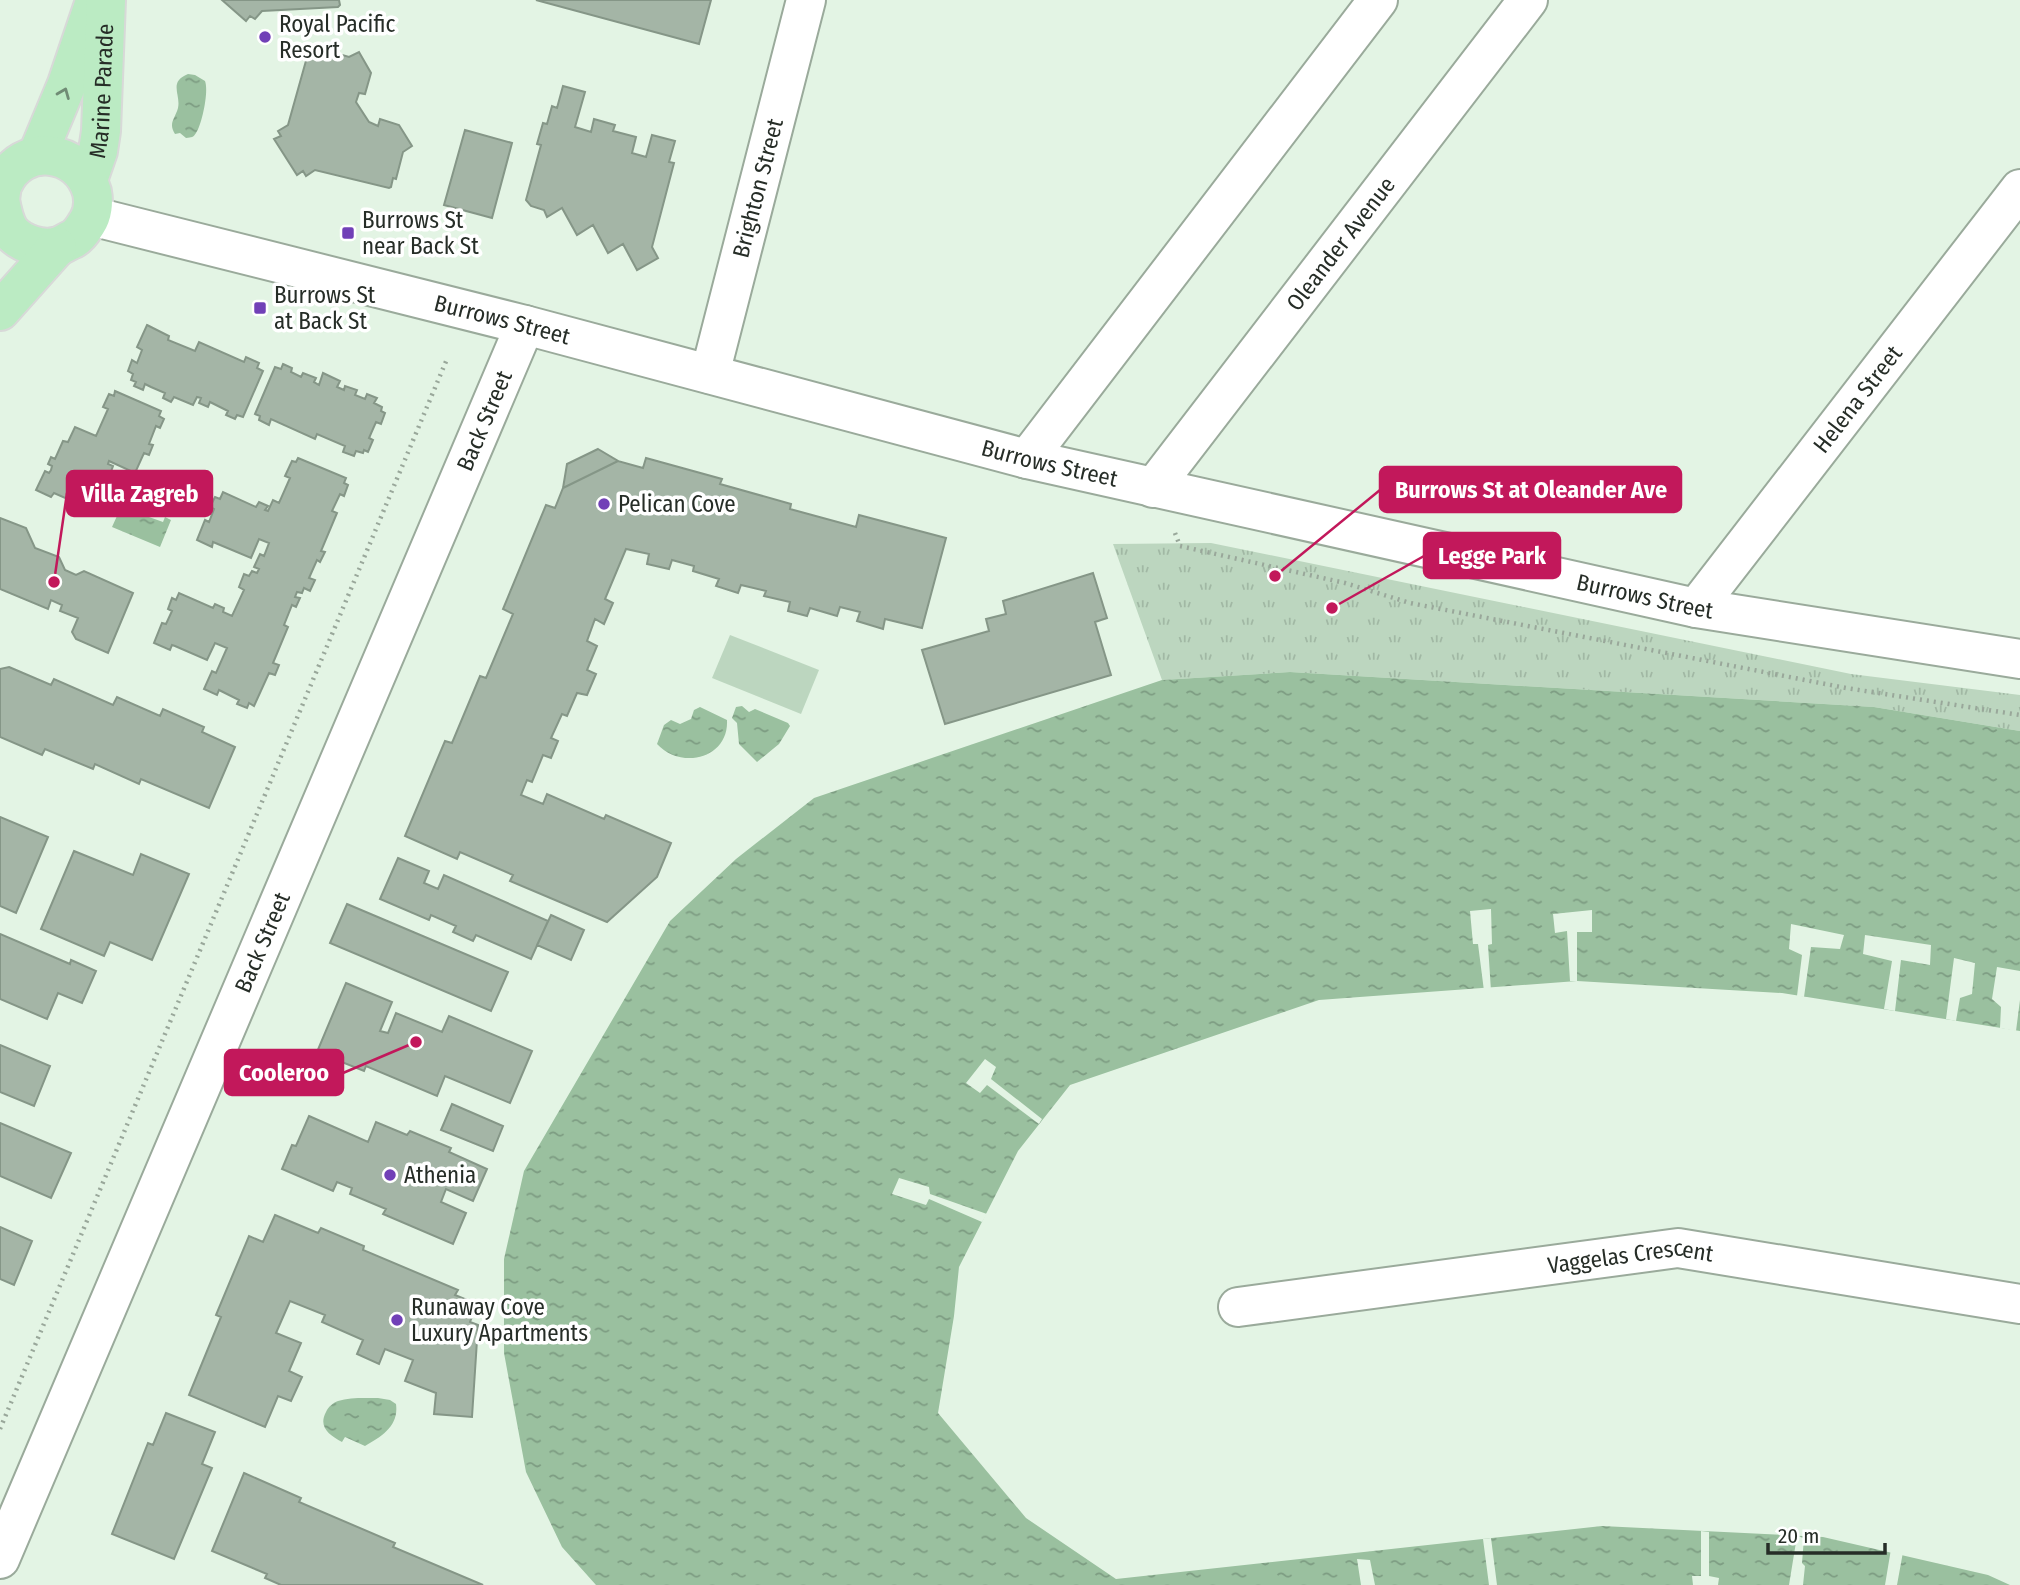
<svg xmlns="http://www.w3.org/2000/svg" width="2020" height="1585" viewBox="0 0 2020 1585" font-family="'Fira Sans Condensed',sans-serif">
<defs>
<pattern id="park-tufts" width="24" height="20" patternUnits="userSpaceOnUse" patternTransform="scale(1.75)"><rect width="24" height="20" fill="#bcd6bf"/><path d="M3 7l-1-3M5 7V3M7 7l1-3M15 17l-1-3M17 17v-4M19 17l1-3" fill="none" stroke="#a1b8a4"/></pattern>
<pattern id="water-ripples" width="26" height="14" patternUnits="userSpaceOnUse" patternTransform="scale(1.75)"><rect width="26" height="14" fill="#9ac09f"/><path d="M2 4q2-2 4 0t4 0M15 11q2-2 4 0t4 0" fill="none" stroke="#7d9c82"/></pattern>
</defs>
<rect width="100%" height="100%" fill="#e3f4e4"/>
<path fill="url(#park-tufts)" d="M1211,543L1851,674L2020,695V731L1874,707L1290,672L1162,680L1113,544Z"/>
<path fill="#bcd6bf" d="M730,635L819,670L801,714L712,678Z"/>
<path fill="url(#water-ripples)" d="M188,74L195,75L205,81C209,91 202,124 196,133C193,138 192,137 186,138L180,133L175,134C168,123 175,119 178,108C181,94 168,82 188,74Z
M121,507L163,522L165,517L171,520L160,547L112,527Z
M1290,672L1874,707L2020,731V1031L1782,993L1577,981L1319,1000L1070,1085L1018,1151L959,1267L954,1316L938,1413L1026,1518L1116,1579L1602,1526L1823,1537L1988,1575L2010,1585H596L562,1547L526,1472L504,1353V1259L524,1171L670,921L736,859L814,798L1162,680Z
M742,706L749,712L755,709L788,723L790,726L779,744L757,762L739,744L737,723L732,718L736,707Z
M700,707L727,720C729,759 681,770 657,744L664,725L671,720L680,724L691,719L694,710Z
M378,1398L390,1400L396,1404C399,1426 382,1436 365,1446L345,1437L342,1442C329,1435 318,1427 326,1412C328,1407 333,1403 338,1401C350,1397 366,1398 378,1398Z"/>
<path fill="#e3f4e4" d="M1491,909L1492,944L1488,945L1491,991H1484L1478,944H1473L1470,911Z
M1592,910V932H1577V981H1570L1567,931L1555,933L1553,914Z
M1791,924L1844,935L1840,949L1811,947L1804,997L1797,996L1802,955L1789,949Z
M1865,935L1931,945L1930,965L1901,960L1895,1011L1884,1009L1892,961L1863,954Z
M1954,958L1975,963L1972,994L1960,998L1956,1021L1946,1019Z
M1997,967L2020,971V1000L2016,1031L2000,1028L2001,1007L1992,999Z
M985,1059L996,1067L991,1079L1042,1119L1039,1124L987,1085L980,1093L966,1083Z
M899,1178L929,1187L930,1194L987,1214L982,1222L929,1199L926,1205L892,1194Z
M1701,1531L1709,1532V1576L1719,1578L1718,1585H1693L1692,1576H1701Z
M1797,1536L1804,1538L1802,1563L1805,1566L1803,1585H1789Z
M1491,1538L1497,1585H1489L1483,1539Z
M1891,1549L1903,1552L1897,1585H1885Z
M1357,1559L1370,1560L1375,1585H1361Z"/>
<path fill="#a4b5a6" stroke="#859687" stroke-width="2" d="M222,0H339L340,5L338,7L262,11L255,19L250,16L246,21Z
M536,0H711L699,44Z
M312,49L322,51V49L349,57L359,52L371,73L365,94L359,93L356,102L369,122L378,126L380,119L399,125L412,146L403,152L396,179L393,178L391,187L389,188L315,170L306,176L303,171L297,175L274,139L281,136L278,131L288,125L309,50Z
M563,86L585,92L575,127L591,132L594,119L615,125L613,131L636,137L632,153L646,157L652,135L675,141L669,162L674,163L652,247L658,258L637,270L623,244L608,253L593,225L577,235L562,208L547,217L544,210L531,206L526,200L541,145L537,144L543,123L547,124L552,106L557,108Z
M465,130L512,143L492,218L444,205Z
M147,325L169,336L168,340L195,351L199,342L244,362L246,357L259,363L257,368L263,371L243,417L237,415L235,419L226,415L228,411L210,402L208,407L199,403L201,398L197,397L193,405L174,397L171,402L163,398L165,393L151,387L145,384L143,390L134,386L136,382L131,380L133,374L128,371L132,360L137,363L142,350L137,347Z
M283,364L292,368L291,372L301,377L303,373L316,378L314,382L319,385L323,373L340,381L337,387L344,390L345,386L357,390L355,395L365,399L367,394L377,398L374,403L382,407L381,411L385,413L381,424L376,422L369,438L373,440L368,452L364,450L363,453L356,451L354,456L343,452L345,446L317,434L315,439L271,419L269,425L259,420L260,416L255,414L275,367L281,369Z
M115,391L161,411L159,416L164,419L160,428L156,426L149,444L153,445L149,455L144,453L135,473L109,461L108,464L113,466L109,477L104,475L98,487L105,489L95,511L54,493L51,497L36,490L45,471L49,473L51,470L52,466L48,464L51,457L55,459L63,441L68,442L75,427L96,436L108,409L103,407L109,394L114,396Z
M598,449L618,461L563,488L567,464Z
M298,458L346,478L344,483L348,485L344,496L340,494L332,511L337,513L321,551L325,552L320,562L317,560L309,578L315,580L310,591L304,588L302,593L297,592L295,597L300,598L296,607L292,605L284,625L288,627L273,663L279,665L275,675L269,673L254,706L249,703L247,708L237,704L239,700L219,690L217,695L204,689L212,671L216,673L227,648L215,643L207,660L175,646L172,645L170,650L154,643L162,623L166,624L172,611L168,609L172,598L176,600L179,593L213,608L215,604L224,608L223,612L232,616L244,590L239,587L244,574L249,576L252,571L257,573L259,569L254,567L260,554L264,556L269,543L259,539L251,558L213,542L212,547L197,540L205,520L209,522L214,509L210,507L215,497L220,499L223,492L256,507L259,502L268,506L265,510L268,511L273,500L279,503L290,478L285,476L292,461L296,462Z
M646,458L722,479L720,484L791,504L790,509L856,527L859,515L946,538L922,628L885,619L883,629L857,621L860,612L840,607L837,616L810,608L807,616L788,611L790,602L764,596L766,591L741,585L738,593L716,586L719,579L693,571L694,566L672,560L669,569L647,564L649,554L626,549L605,599L613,603L604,624L595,619L587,641L597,646L587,670L596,674L587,695L577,693L567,716L562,714L551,738L558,741L551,758L543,755L532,782L527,780L521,795L543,804L547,794L604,819L606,815L671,843L657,877L607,922L510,881L513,875L460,852L457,859L405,836L445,741L452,743L480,676L486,678L513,614L503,609L546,505L555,508L563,488L618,461L643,468Z
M0,518L26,528L35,548L59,557L65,570L76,575L84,571L133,593L108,653L76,639L72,632L78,618L60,611L62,605L51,600L48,609L0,589Z
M1093,573L1107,618L1095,622L1111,675L945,724L922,650L989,631L986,619L1006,614L1003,601Z
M9,667L51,685L54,679L113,705L117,697L160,716L163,709L204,727L202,732L235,747L209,808L141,779L139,784L95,764L93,769L45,749L42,755L0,737V669Z
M0,817L48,837L16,913L0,906Z
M74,851L133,875L141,854L189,874L152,960L110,942L104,956L41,929Z
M398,858L429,871L424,883L438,889L444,875L548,921L531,959L476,935L473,941L453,932L456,926L431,915L429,920L380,899Z
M347,904L508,972L491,1011L330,943Z
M551,915L584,930L571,960L537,945Z
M0,934L70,964L71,960L96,971L82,1003L58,993L47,1019L0,999Z
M346,983L392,1002L380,1031L388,1033L396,1013L442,1032L449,1016L532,1051L510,1103L445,1076L437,1096L366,1066L364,1071L317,1052Z
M0,1045L50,1066L34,1106L0,1092Z
M452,1104L503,1126L493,1151L441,1130Z
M309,1116L368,1142L376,1122L407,1135L410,1131L451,1148L449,1152L487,1169L473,1201L446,1189L441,1202L466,1213L453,1244L383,1214L386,1209L350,1194L352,1188L337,1182L333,1191L282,1169L292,1145L296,1146Z
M0,1123L71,1153L51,1198L0,1176Z
M275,1215L318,1233L321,1228L364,1246L363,1250L458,1290L455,1295L477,1304L470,1322L478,1325L472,1417L434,1414L436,1393L405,1381L413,1360L385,1349L379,1364L357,1354L363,1340L322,1322L325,1315L290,1301L276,1333L301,1343L289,1371L302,1377L291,1401L278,1396L265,1427L189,1395L221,1317L216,1315L249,1236L263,1242Z
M0,1227L32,1241L14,1285L0,1279Z
M166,1413L215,1432L202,1464L212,1468L174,1559L112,1534L148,1443L153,1445Z
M244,1473L301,1498L299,1502L395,1543L393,1547L483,1585H281L265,1578L267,1574L212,1551Z"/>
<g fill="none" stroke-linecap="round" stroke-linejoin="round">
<g stroke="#9aaa9b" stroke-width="42">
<g id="minor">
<path id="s1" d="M91,216L525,325L1027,459L1696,608L2020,659"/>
<path id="s2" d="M710,374L806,0"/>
<path d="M1027,459L1378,0"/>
<path id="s3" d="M1153,488L1528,0"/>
<path id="s4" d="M1696,608L2020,189"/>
<path id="s5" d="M1238,1307L1678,1248L2020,1304"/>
<path id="s6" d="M0,1559L525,325"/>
</g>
</g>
<g stroke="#d8d9d8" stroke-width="42">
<g id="major">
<path d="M37,156L67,84L93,7"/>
<path id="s7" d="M88,180L98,151L101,131L106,0"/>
<path d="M0,199C1,194 1,188 3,184C21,142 80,148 92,192C94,202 93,214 87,223C83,229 80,235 73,239C68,241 64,244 59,246C42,251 21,244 10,231C4,222 2,211 0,200"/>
<path d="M0,311L57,247"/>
</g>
</g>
<path stroke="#99a79a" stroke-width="4.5" stroke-dasharray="2 5" stroke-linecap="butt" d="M1175,533L1180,546L1345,583L1410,603L1846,688L2020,715
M0,1429L447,359"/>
<use href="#minor" stroke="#fff" stroke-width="38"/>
<use href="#major" stroke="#bbebc3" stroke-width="38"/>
</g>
<defs><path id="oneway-chevron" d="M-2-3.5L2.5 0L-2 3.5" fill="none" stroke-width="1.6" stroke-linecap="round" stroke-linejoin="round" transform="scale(1.75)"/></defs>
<use stroke="#708c75" href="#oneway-chevron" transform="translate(64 93) rotate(-68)"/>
<g fill="#7140b7" stroke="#fff" stroke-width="2.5">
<circle cx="265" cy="37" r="7"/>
<rect x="341" y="226" width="14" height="14" rx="3.5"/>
<rect x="253" y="301" width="14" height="14" rx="3.5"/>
<circle cx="604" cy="504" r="7"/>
<circle cx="390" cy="1175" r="7"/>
<circle cx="397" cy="1320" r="7"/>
</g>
<g text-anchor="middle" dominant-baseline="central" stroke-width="7" stroke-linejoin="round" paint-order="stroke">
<g font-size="23" fill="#262d27" stroke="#fff" text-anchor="start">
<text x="279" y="24">Royal Pacific<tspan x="279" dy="26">Resort</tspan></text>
<text x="362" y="220">Burrows St<tspan x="362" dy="26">near Back St</tspan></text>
<text x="274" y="295">Burrows St<tspan x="274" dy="26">at Back St</tspan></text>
<text x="618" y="504">Pelican Cove</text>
<text x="404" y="1175">Athenia</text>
<text x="411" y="1307">Runaway Cove<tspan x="411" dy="26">Luxury Apartments</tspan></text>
</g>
<g font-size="23" fill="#262d27" stroke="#fff">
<text stroke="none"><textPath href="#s7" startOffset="91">Marine Parade</textPath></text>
<text stroke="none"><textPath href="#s2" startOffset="192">Brighton Street</textPath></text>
<text stroke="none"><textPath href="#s3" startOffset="308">Oleander Avenue</textPath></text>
<text stroke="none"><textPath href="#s1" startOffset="424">Burrows Street</textPath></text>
<text stroke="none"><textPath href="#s4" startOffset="264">Helena Street</textPath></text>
<text stroke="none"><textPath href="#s6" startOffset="1237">Back Street</textPath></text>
<text stroke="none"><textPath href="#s1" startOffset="990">Burrows Street</textPath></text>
<text stroke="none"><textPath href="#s1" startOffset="1600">Burrows Street</textPath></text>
<text stroke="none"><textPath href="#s6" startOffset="670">Back Street</textPath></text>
<text stroke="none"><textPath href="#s5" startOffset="396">Vaggelas Crescent</textPath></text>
</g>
</g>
<path fill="none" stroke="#c2185b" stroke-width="2.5" d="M1275 576L1380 490M54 582L67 493M1332 608L1424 556M416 1042L343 1073"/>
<g fill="#c2185b" stroke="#fff" stroke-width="2.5">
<circle cx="1275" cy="576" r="7"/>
<circle cx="54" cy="582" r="7"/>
<circle cx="1332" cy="608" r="7"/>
<circle cx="416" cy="1042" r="7"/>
</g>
<g fill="#c2185b" stroke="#c2185b" stroke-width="2.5">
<rect x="1380" y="467" width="301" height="45" rx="7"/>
<rect x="67" y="471" width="145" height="45" rx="7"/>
<rect x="1424" y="533" width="136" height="45" rx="7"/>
<rect x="225" y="1050" width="118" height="45" rx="7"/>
</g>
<g font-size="24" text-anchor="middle" font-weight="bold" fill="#fff">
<text x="1531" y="498">Burrows St at Oleander Ave</text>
<text x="140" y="502">Villa Zagreb</text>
<text x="1492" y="564">Legge Park</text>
<text x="284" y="1081">Cooleroo</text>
</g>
<path d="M1768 1543v10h117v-10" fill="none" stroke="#262d27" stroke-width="3.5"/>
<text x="1778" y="1543" font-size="21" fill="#262d27" stroke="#ffffff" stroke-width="5" paint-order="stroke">20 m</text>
</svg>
